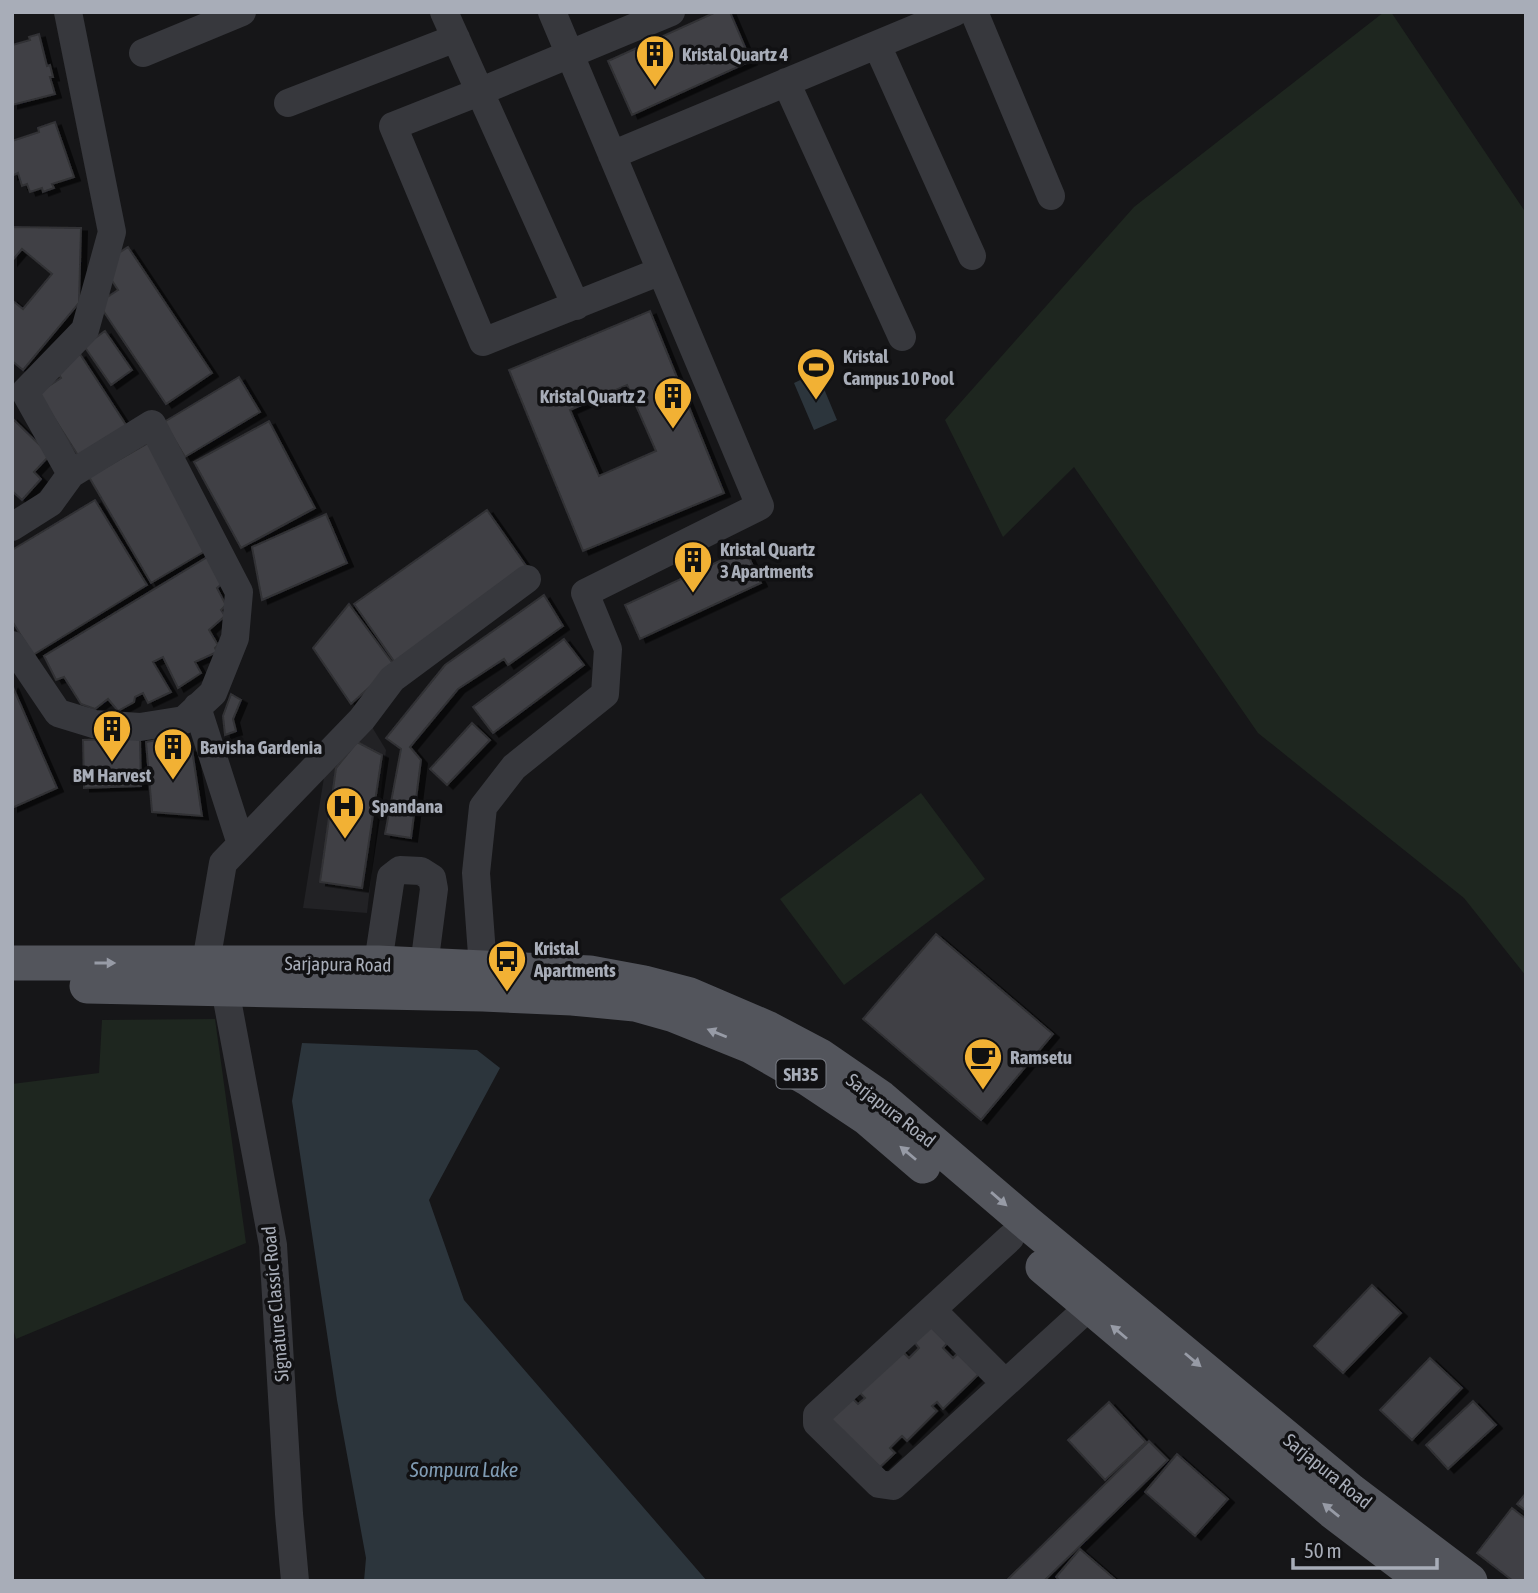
<svg xmlns="http://www.w3.org/2000/svg" width="1538" height="1593" viewBox="0 0 1538 1593" font-family="'Asap Condensed',sans-serif">
<defs>
<filter id="shadow"><feDropShadow dx="6" dy="3.5" stdDeviation="0" flood-color="#0009"/></filter>
</defs>
<rect width="100%" height="100%" fill="#161618"/>
<path fill="#222225" d="M369,722L386,750L367,913L303,908L325,771Z"/>
<path fill="#1e261f" d="M1384,12H1391L1526,213V976L1464,898L1258,733L1074,467L1003,537L945,420L1134,207Z
M921,793L985,879L844,985L780,899Z
M215,1019L246,1243L16,1339L12,1325V1084L99,1073L102,1020Z"/>
<path fill="#2c353c" d="M817,372L837,420L814,430L794,383Z
M302,1043L477,1050L500,1068L429,1200L464,1300L707,1581H364L366,1558L337,1400L292,1101Z"/>
<path fill="#404145" stroke="#303034" stroke-width="2" fill-rule="evenodd" filter="url(#shadow)" d="M716,12H730L751,61L632,115L608,61Z
M39,34L47,66L50,65L53,77H50L55,94L12,105V45L30,40L29,37Z
M55,122L74,177L52,184L54,188L43,192L42,188L30,192L27,184L22,186L18,173L12,176V141L39,132L38,128Z
M12,227L81,228L79,303L23,370L12,361V300L23,309L52,274L22,249L12,261Z
M128,247L212,373L166,404L98,303L118,290L109,276L108,260Z
M650,311L724,493L583,551L509,370ZM627,385L656,451L599,476L570,410Z
M105,331L132,370L111,385L84,346Z
M80,354L128,428L81,460L38,393L61,378L56,370Z
M239,377L260,412L185,457L164,422Z
M12,418L50,455L34,472L41,479L22,500L12,491Z
M269,421L315,508L241,548L194,462Z
M150,442L212,547L151,583L89,477Z
M95,500L147,585L33,655L12,621V550Z
M487,510L529,570L396,664L354,604Z
M326,514L347,563L262,600L252,547Z
M745,549L761,583L640,639L625,605Z
M209,556L224,582L217,588L226,605L221,610L225,616L209,630L218,645L215,648L217,652L195,662L201,673L178,688L163,657L153,662L171,692L148,703L143,693L135,697L134,702L118,711L108,699L95,709L81,704L64,677L56,680L44,656Z
M544,595L563,626L508,665L504,659L458,689L410,747L421,760L411,838L385,834L401,749L386,738L445,665Z
M349,604L394,665L351,704L313,648Z
M564,639L584,665L493,733L473,707Z
M12,685L57,788L12,808Z
M231,694L241,700L233,719L236,731L225,735L223,716Z
M472,723L490,740L447,785L430,769Z
M181,735L184,748L192,749L202,816L152,812L146,742Z
M140,738L141,786L84,788L83,740Z
M357,742L382,755L362,888L320,882L336,768Z
M936,934L1053,1034L981,1120L863,1019Z
M1372,1285L1401,1313L1343,1373L1314,1346Z
M934,1323L950,1340L943,1348L953,1358L961,1350L982,1371L943,1409L937,1402L932,1406L937,1411L907,1441L902,1436L890,1448L895,1453L877,1470L825,1416L848,1394L858,1404L865,1398L857,1390L900,1349L909,1358L919,1348L914,1342Z
M1430,1358L1462,1388L1412,1440L1380,1410Z
M1473,1401L1496,1425L1448,1469L1426,1445Z
M1109,1402L1146,1442L1105,1480L1068,1440Z
M1149,1441L1168,1460L1044,1581H1006Z
M1177,1454L1228,1499L1195,1536L1145,1492Z
M1526,1493V1511L1517,1504Z
M1512,1508L1526,1519L1525,1581H1513L1477,1553Z
M1080,1549L1117,1581H1060L1056,1577Z"/>
<g fill="none" stroke-linecap="round" stroke-linejoin="round">
<path stroke="#37383d" stroke-width="28" d="M68,12L112,232L85,330L25,392L71,474
M444,12L576,306
M974,12L1051,196
M877,45L972,256
M143,53L242,12
M786,82L902,337
M288,103L456,38
M612,155L955,12
M661,271L483,342L393,126L479,92L671,12
M12,527L50,503L71,474L152,424L239,592L235,638L213,693L184,720L140,727L94,724L58,713L12,645
M197,707L241,844
M206,962L223,863L362,719L392,679L527,579
M378,963L391,877L400,870L421,871L432,878L434,889L424,966
M483,968L476,873L483,807L514,767L605,694L608,649L585,593L760,506L552,12
M225,989L273,1245L289,1514L295,1581
M1010,1238L817,1415V1423L879,1484L893,1486L1089,1307
M932,1310L1005,1383"/>
<path stroke="#53555c" stroke-width="35" d="M12,963H378L483,968L590,973L644,983L690,995L767,1028L820,1056L881,1098L1026,1222L1351,1491L1470,1581
M87,986L483,994L572,998L635,1004L674,1015L751,1046L807,1078L867,1118L923,1166
M1043,1267L1332,1511L1424,1581"/>
</g>
<defs><path id="oneway-solid" d="M-6-.8H1V-3.2L6.5 0L1 3.2V.8H-6Z" transform="scale(1.75)"/></defs>
<g fill="#979ba6">
<use href="#oneway-solid" transform="translate(105 963)"/>
<use href="#oneway-solid" transform="translate(717 1033) rotate(-158)"/>
<use href="#oneway-solid" transform="translate(908 1153) rotate(-140)"/>
<use href="#oneway-solid" transform="translate(999 1199) rotate(41)"/>
<use href="#oneway-solid" transform="translate(1119 1332) rotate(-140)"/>
<use href="#oneway-solid" transform="translate(1193 1360) rotate(40)"/>
<use href="#oneway-solid" transform="translate(1331 1510) rotate(-141)"/>
</g>
<defs>
<g id="building-pin" transform="scale(2.0125)"><path d="M0 17L-7.5 6A9.5 9.5 0 1 1 7.5 6Z" fill="#f2b134" stroke="#111113"/><path d="M-4-6H4V6H1V3H-1V6H-4ZM-2.5-4.3h1.7v1.8h-1.7ZM.8-4.3h1.7v1.8H.8ZM-2.5-1h1.7V.8h-1.7ZM.8-1h1.7V.8H.8Z" fill="#111"/></g>
<g id="stadium-pin" transform="scale(2.0125)"><path d="M0 17L-7.5 6A9.5 9.5 0 1 1 7.5 6Z" fill="#f2b134" stroke="#111113"/><path d="M0-5a6.5 5 0 1 0 0 10a6.5 5 0 1 0 0-10ZM-3.5-1.8h7v3.6h-7Z" fill="#111"/></g>
<g id="hospital-pin" transform="scale(2.0125)"><path d="M0 17L-7.5 6A9.5 9.5 0 1 1 7.5 6Z" fill="#f2b134" stroke="#111113"/><path d="M-5-5h3v3.5h4V-5h3V5h-3V1.5h-4V5h-3Z" fill="#111"/></g>
<g id="bus-pin" transform="scale(2.0125)"><path d="M0 17L-7.5 6A9.5 9.5 0 1 1 7.5 6Z" fill="#f2b134" stroke="#111113"/><path d="M-5-6H5V4H4V6H2V4H-2V6H-4V4H-5ZM-3.5-4V0h7V-4ZM-3.5 1.2v1.5H-2V1.2ZM2 1.2v1.5H3.5V1.2Z" fill="#111"/></g>
<g id="cafe-pin" transform="scale(2.0125)"><path d="M0 17L-7.5 6A9.5 9.5 0 1 1 7.5 6Z" fill="#f2b134" stroke="#111113"/><path d="M-5.5-4.5H6V0H3Q3 3.5 0 3.5H-2.5Q-5.5 3.5-5.5 0ZM3-3.2v2h1.7v-2ZM-6 4.5H4V6H-6Z" fill="#111"/></g>
</defs>
<g fill-rule="evenodd">
<use href="#building-pin" x="655" y="54"/>
<use href="#stadium-pin" x="816" y="367"/>
<use href="#building-pin" x="673" y="396"/>
<use href="#building-pin" x="693" y="560"/>
<use href="#building-pin" x="112" y="729"/>
<use href="#building-pin" x="173" y="747"/>
<use href="#hospital-pin" x="345" y="806"/>
<use href="#bus-pin" x="507" y="959"/>
<use href="#cafe-pin" x="983" y="1057"/>
</g>
<g text-anchor="middle" dominant-baseline="central" stroke-width="7" stroke-linejoin="round" paint-order="stroke">
<rect fill="#111113" stroke="#7b7e86" stroke-width="2" x="776.5" y="1059.5" width="49" height="29" rx="5"/>
<g font-size="18" font-weight="bold" fill="#a8adb8">
<text x="801" y="1074">SH35</text>
</g>
<g font-size="19" font-weight="bold" fill="#a8adb8" stroke="#111113" text-anchor="start">
<text x="682" y="54">Kristal Quartz 4</text>
<text x="843" y="356">Kristal<tspan x="843" dy="22">Campus 10 Pool</tspan></text>
<text x="646" y="396" text-anchor="end">Kristal Quartz 2</text>
<text x="720" y="549">Kristal Quartz<tspan x="720" dy="22">3 Apartments</tspan></text>
<text x="200" y="747">Bavisha Gardenia</text>
<text x="112" y="775" text-anchor="middle">BM Harvest</text>
<text x="372" y="806">Spandana</text>
<text x="534" y="948">Kristal<tspan x="534" dy="22">Apartments</tspan></text>
<text x="1010" y="1057">Ramsetu</text>
</g>
<g font-size="19" fill="#a8adb8" stroke="#111113">
<text transform="translate(338 964) rotate(1)">Sarjapura Road</text>
<text transform="translate(891 1110) rotate(38)">Sarjapura Road</text>
<text transform="translate(275 1304) rotate(-95)">Signature Classic Road</text>
<text transform="translate(1328 1471) rotate(39)">Sarjapura Road</text>
</g>
<g font-size="21" font-style="italic" fill="#7f9bb3" stroke="#111113">
<text x="464" y="1469">Sompura Lake</text>
</g>
</g>
<rect width="1538" height="1593" fill="none" stroke="#a8adb8" stroke-width="28"/>
<path d="M1293 1558v10h144v-10" fill="none" stroke="#a8adb8" stroke-width="3.5"/>
<text x="1304" y="1558" font-size="21" fill="#a8adb8" stroke="#111113" stroke-width="5" paint-order="stroke">50 m</text>
</svg>
